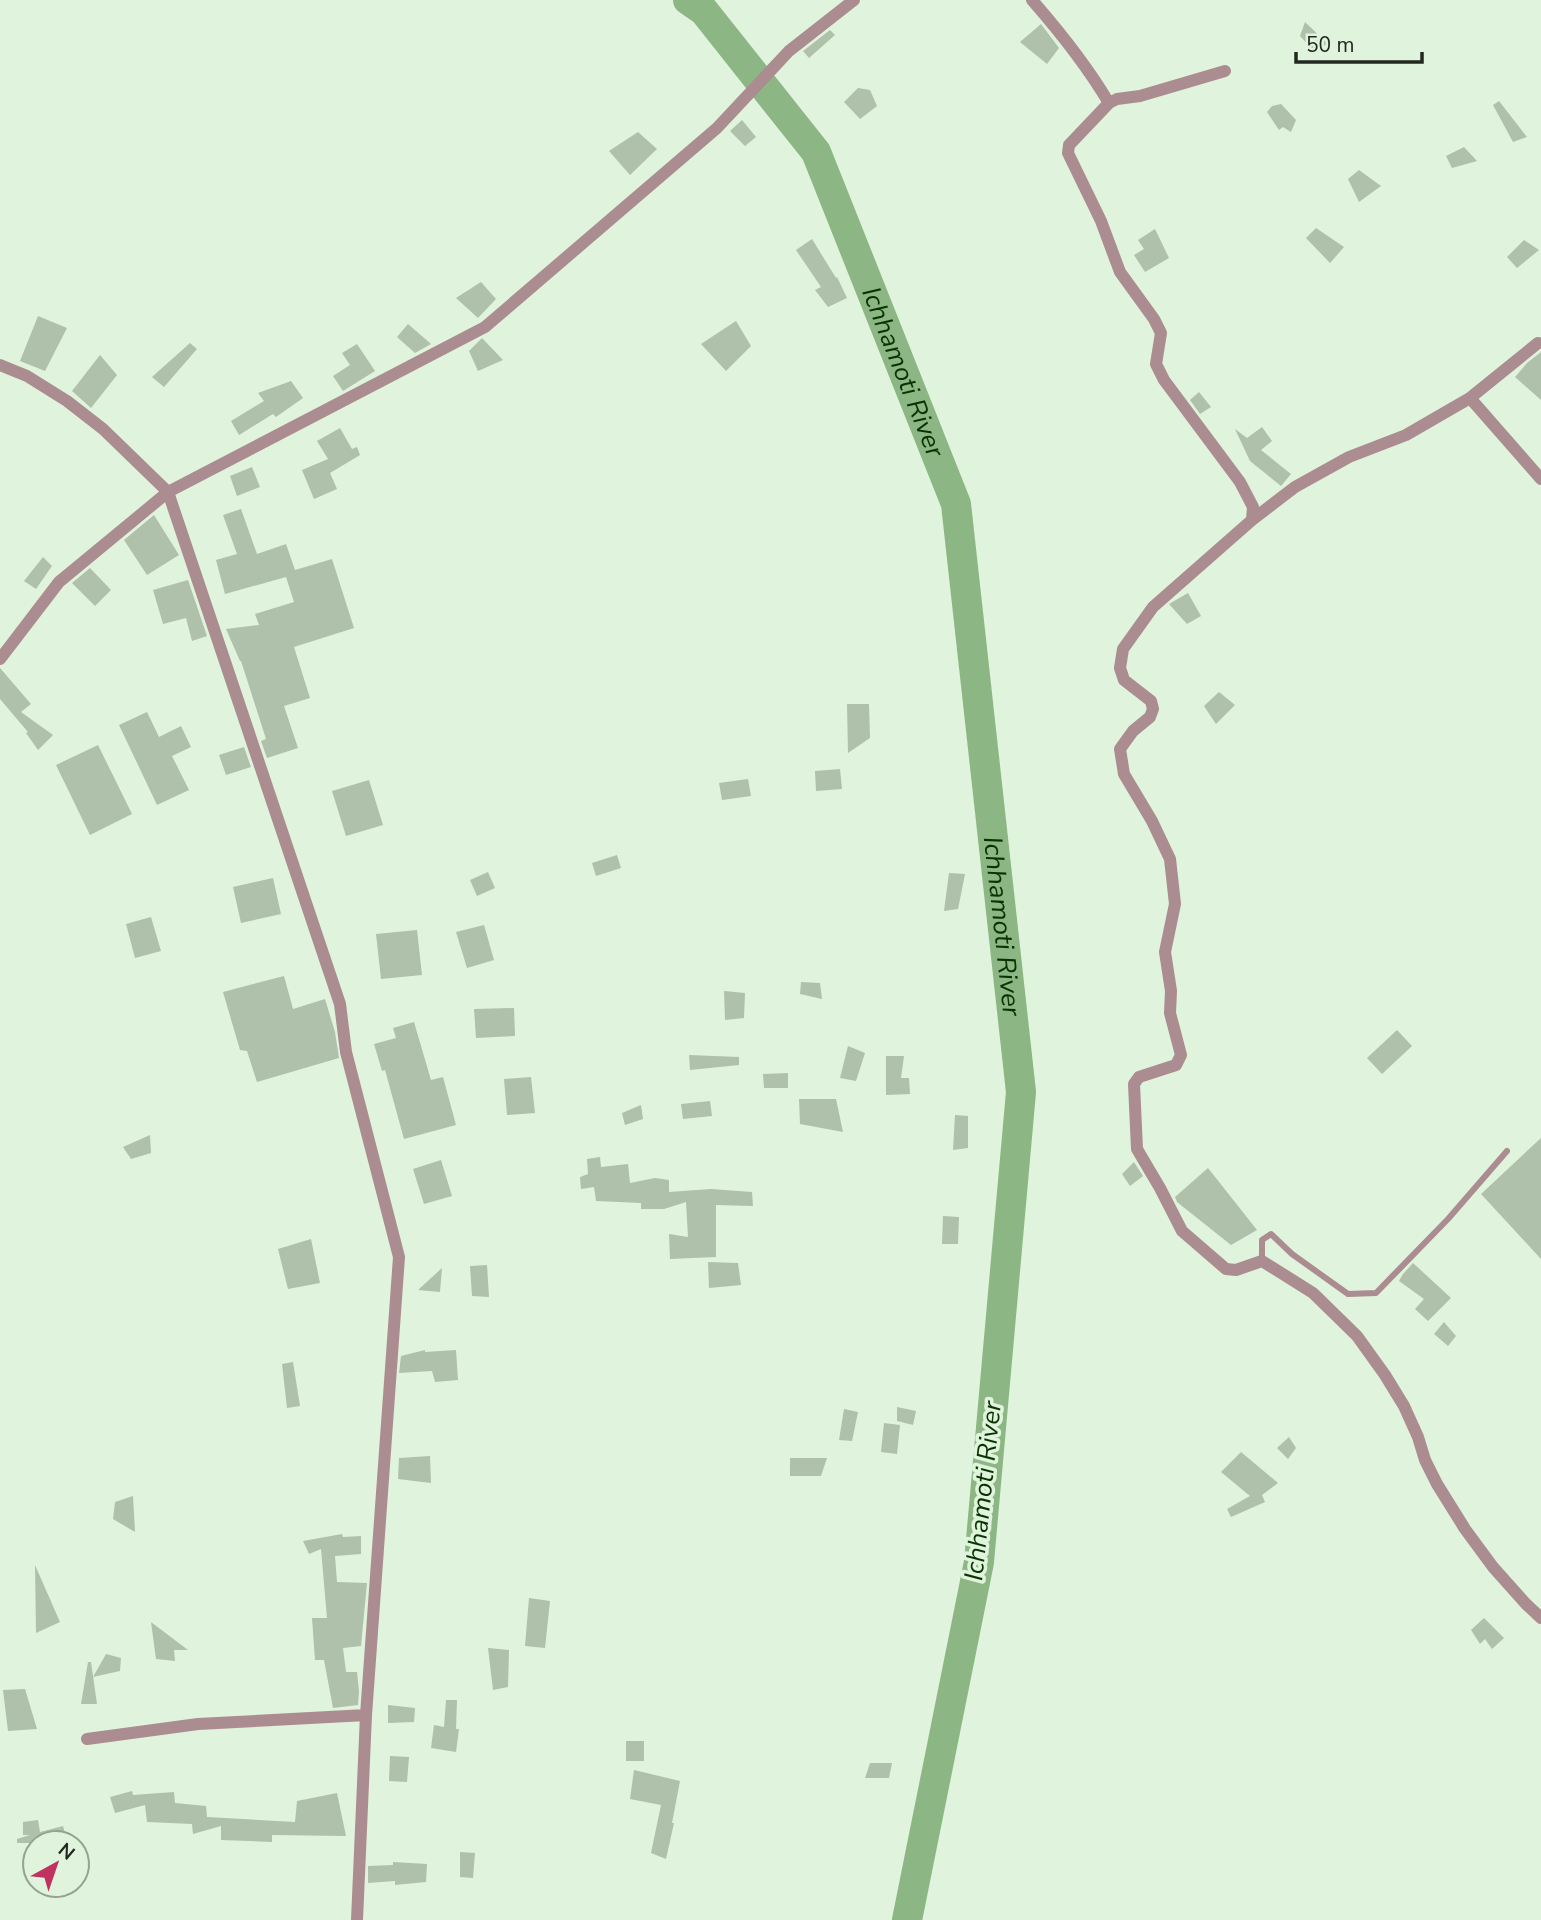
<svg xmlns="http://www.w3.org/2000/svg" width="1541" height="1920" viewBox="0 0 1541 1920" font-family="'Nunito Sans',sans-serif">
<rect width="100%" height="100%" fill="#e0f3dc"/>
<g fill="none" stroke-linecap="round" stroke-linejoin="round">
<path stroke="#8cb683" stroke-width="30" id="s1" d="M688,0L704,11L816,152L956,504L1021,1092L979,1562L907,1920"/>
</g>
<path fill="#afc0ab" d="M1305,22L1328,44L1313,50L1300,36Z
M1041,24L1059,48L1047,64L1020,42Z
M830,30L835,35L809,58L803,51Z
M858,88L870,90L877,106L860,119L844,102Z
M1499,101L1527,137L1513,142L1493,105Z
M1281,104L1296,120L1291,132L1283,127L1279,130L1267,112L1272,106Z
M742,120L756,137L745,146L730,131Z
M638,132L657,149L630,175L609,151Z
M1464,147L1477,161L1452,168L1446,156Z
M1359,170L1381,186L1359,202L1348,179Z
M1316,228L1344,247L1330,263L1306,238Z
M1155,229L1169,258L1145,272L1134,255L1144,249L1138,240Z
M812,239L836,278L837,277L847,298L828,307L815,290L821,287L796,250Z
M1524,240L1539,250L1517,268L1507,257Z
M481,282L496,299L478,318L456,298Z
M38,316L67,328L45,371L20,361Z
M736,321L751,346L726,371L701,344Z
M408,324L431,344L415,353L397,337Z
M482,338L503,360L478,371L469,351Z
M190,343L197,349L164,387L152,377Z
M357,344L375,371L343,391L333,376L350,365L342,353Z
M1541,352V400L1515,377L1527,363Z
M100,355L117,375L91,408L72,391Z
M291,381L303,398L276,417L273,414L239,435L231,421L264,401L258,393Z
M1199,392L1211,407L1200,414L1190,400Z
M1262,427L1272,441L1261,450L1291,474L1281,486L1250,461L1235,429L1247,438Z
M340,428L352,449L357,447L360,455L330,473L337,489L314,499L302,470L328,459L317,441Z
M252,467L260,487L237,496L230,476Z
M241,509L257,554L286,544L295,570L332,559L354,628L294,647L310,698L284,706L298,748L267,758L261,741L266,739L241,661H240L226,629L259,625L255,614L294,602L286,577L225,594L216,560L237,554L223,515Z
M154,515L179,555L147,575L124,540Z
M43,557L52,566L36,589L24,581Z
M90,568L111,590L95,606L72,583Z
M188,580L207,636L192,641L186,618L163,624L153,590Z
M1188,593L1201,616L1187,624L1169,604Z
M0,668L31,704L21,712L53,735L38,750L26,733L28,732L0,699Z
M1219,692L1235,705L1216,724L1204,706Z
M847,704H869L870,738L848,753Z
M147,712L159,737L181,726L191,747L172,756L189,790L157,805L119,725Z
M98,745L132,814L90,835L56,765Z
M244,747L251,767L226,775L219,755Z
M840,769L842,789L816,791L815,771Z
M748,779L751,796L722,800L719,783Z
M369,780L383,825L346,836L332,791Z
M617,855L621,868L596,876L592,863Z
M488,872L495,888L477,896L470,880Z
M949,873L965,874L958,909L944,911Z
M273,878L281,914L241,923L233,887Z
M151,917L161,951L135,958L126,924Z
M484,925L494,960L467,968L456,932Z
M417,930L422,975L381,979L376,934Z
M284,976L293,1009L325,999L335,1032L339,1058L257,1082L247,1051L240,1050L223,992Z
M801,982L820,983L822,999L800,994Z
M724,991L745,993L744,1018L725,1020Z
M514,1008L515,1036L476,1038L474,1009Z
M414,1022L431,1080L443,1077L456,1125L404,1139L385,1070L382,1071L374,1044L396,1038L393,1028Z
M1397,1030L1412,1046L1382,1074L1367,1058Z
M848,1046L865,1053L856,1081L840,1078Z
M689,1055L739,1057V1065L690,1070Z
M886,1056H904L901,1078H909L910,1094L886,1095Z
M788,1073V1088H764L763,1074Z
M531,1077L535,1113L507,1115L504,1079Z
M799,1099H836L843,1132L800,1124Z
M710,1101L712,1116L683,1119L681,1104Z
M641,1105L643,1119L625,1125L622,1113Z
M955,1115L968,1116V1148L953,1150Z
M150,1135L151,1153L131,1159L123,1147Z
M1541,1138V1259L1481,1194Z
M600,1157L601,1167L628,1164L630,1183L655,1178L669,1180V1192L711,1189L752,1192L753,1206L716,1205V1257L670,1259L669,1234L688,1237L686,1202L664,1209H641V1203L596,1201L594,1187L581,1189L580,1177L588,1174L587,1159Z
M441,1160L452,1196L424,1204L413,1169Z
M1134,1162L1143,1176L1130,1186L1122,1174Z
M1208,1168L1257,1230L1231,1245L1177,1202L1175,1197Z
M943,1216L959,1217L958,1244H942Z
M311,1239L320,1283L288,1289L278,1249Z
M708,1262L738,1263L741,1285L709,1288Z
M1413,1263L1451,1298L1428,1321L1415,1309L1424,1299L1399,1281L1403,1274Z
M487,1265L489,1297L472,1296L470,1266Z
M442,1268L440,1292L418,1290Z
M1444,1322L1456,1336L1448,1346L1434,1334Z
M425,1350V1352L456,1350L458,1380L435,1382L432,1371L399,1373L401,1356Z
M293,1362L300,1406L287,1408L282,1364Z
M897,1407L916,1411L913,1425L897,1421Z
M844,1409L858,1412L852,1441L839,1440Z
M884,1423L900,1425L897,1454L881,1452Z
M1289,1437L1296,1448L1288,1459L1277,1448Z
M1241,1452L1278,1483L1262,1495L1265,1502L1231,1517L1227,1509L1250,1496L1221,1472Z
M430,1456L431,1483L398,1479L399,1458Z
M790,1458H827L821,1476H790Z
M133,1496L135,1532L113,1519L115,1502Z
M342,1534L343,1537L361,1536V1554L335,1556L337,1582L367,1583L361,1646L343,1648L346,1672H357L359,1691L358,1705L333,1708L324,1660H315L312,1618H327L321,1549L309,1554L303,1541Z
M35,1565L60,1622L36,1633Z
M529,1598L550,1601L545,1648L525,1646Z
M1484,1618L1504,1638L1492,1649L1485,1639L1480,1644L1471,1630Z
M151,1622L188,1650H174L175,1661L156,1659Z
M488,1648L509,1650L508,1687L493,1690Z
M106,1654L121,1658L120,1671L93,1677Z
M88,1662H91L97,1704H81Z
M25,1689L37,1729L8,1731L3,1690Z
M446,1700H457L456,1729H459L456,1752L431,1748L434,1725L444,1727Z
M388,1705L415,1708L414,1722L388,1723Z
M626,1741H644V1761H626Z
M390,1756L409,1757L407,1782L389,1781Z
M870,1763H892L889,1778H865Z
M634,1770L680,1781L672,1823H674L666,1859L651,1853L661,1805L630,1799Z
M132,1791L133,1795L174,1792L175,1803L206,1806L207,1817L295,1822L297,1801L337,1793L346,1836L272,1835V1842L221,1840V1826L193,1834L192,1824L147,1822L145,1805L115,1813L110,1797Z
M38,1820L40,1832L63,1826L68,1843H17V1839L30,1835H23V1822Z
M460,1852L475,1853L473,1878L460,1877Z
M393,1862L427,1864L426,1882L395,1885V1881L368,1883V1866L393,1865Z"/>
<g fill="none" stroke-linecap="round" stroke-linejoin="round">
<path stroke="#ab8c91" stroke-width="6" d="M1262,1261V1240L1271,1234L1292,1254L1348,1294L1376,1293L1448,1219L1507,1151"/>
<path stroke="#ab8c91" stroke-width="12" d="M1032,0C1060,32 1087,66 1109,103L1117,99L1140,96L1225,71
M1109,103L1069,145L1068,153L1101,221L1120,272L1154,319L1161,333L1156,364L1164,380L1240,482L1253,507L1252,520L1153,607L1123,649L1120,668L1124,680L1151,701L1153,709L1150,717L1133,731L1120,749L1124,774L1152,821L1170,859L1175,904L1165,952L1171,991L1170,1013L1181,1055L1176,1065L1139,1077L1134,1084L1137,1149L1160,1188L1182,1231L1226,1269L1236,1270L1262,1261L1313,1293L1357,1336L1385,1375L1404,1406L1418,1437L1425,1460L1437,1484L1465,1529L1493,1567L1526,1604L1541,1618
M0,365L27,376L67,401L103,429L168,492L340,1004L346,1052L399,1257L366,1715L357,1920
M1470,398L1541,479
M1252,520L1295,487L1349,457L1406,435L1470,398L1538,343
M0,659L59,582L168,492L485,327L717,128L789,51L854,0
M87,1739L198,1724L366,1715"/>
</g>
<g text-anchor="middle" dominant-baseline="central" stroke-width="7" stroke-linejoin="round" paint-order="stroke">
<g font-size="26" font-style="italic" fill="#093401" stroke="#e0f3dc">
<text stroke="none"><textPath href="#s1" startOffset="436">Ichhamoti River</textPath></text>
<text stroke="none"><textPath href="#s1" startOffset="1003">Ichhamoti River</textPath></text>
<text transform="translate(983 1491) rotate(-84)">Ichhamoti River</text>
</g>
</g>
<g transform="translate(56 1864) rotate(40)"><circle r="33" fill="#e0f3dc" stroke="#94a291" stroke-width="2"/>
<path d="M0-5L12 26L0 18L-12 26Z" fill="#c0325f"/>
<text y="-10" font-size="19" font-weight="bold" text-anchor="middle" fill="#222820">N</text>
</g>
<path d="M1296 52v10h126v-10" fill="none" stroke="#222820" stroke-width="3.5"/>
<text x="1306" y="52" font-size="21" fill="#222820" stroke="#e0f3dc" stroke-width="5" paint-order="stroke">50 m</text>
</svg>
